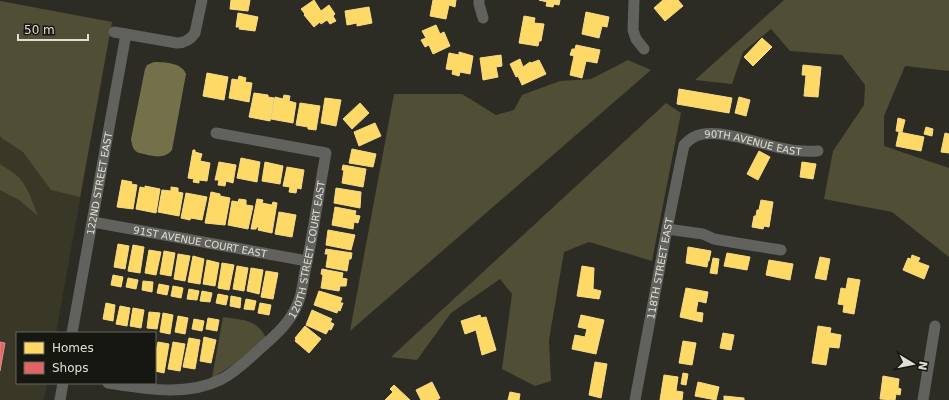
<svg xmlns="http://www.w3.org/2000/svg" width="949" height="400" viewBox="0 0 949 400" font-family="'DejaVu Sans',sans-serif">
<rect width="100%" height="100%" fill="#2c2c24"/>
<path fill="#393725" d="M0,1L112,22L56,333H17V383H47L44,400H0Z"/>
<path fill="#504e34" d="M784,0H949V71L905,66L884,116V146L949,168V257L892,212L824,199L833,151L864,105L865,85L842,55L790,51L771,29L743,52L732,84L695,80Z
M0,1L112,22L80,197L51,190L23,152L3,139L0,136Z
M628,60L651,70L350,331L394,94H462L496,115L514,110L522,95L560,81L591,79Z
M666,103L681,113L652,261L589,242L564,252L549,340L551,381L535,386L502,369L512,294L500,279L451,313L417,360L391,357Z
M0,164C7,169 15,173 20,179C29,189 33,204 38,216L19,200L0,190Z
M223,317C242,320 257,319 266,338L241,360L212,378Z"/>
<path fill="#74704a" d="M154,62C165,62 182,63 186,74L172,150C163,161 151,155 139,153C133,151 132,145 131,139L145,69L147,65Z"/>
<path fill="#ffd966" stroke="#f6db88" d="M231,0H250L248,11L230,9Z
M314,0L321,11L329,5L335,14L333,16L336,21L330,24L327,20L321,24L320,22L314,27L304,15L305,14L301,9Z
M433,0H456L455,7L449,5L446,19L430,16Z
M539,0H560L559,5L554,4L553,7L546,6L547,2Z
M663,0H678L683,6L665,21L654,8Z
M369,7L372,23L357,26V23L347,25L345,11Z
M586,12L609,17L607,27L602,26L599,38L582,34Z
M238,13L258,17L255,31L239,29L240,27H236Z
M524,16L535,18L534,23L544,24L541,41H539L538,46L519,43Z
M436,25L440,34L444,32L450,46L433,54L429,45L425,47L421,40L426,38L422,31Z
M762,38L772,47L753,66L744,57Z
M576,45L600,50L597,63L586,61L582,78L570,75L574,56L570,55L572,49H575Z
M459,52L473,56L470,74L460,72L459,76L452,74L453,70L446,69L449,53L459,55Z
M501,55L502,66L496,67L498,77L483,80L480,58Z
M520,59L523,67L530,62L531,63L539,60L546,74L522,85L518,76L516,77L510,64Z
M803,65L821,67L818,97L804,96L806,75H802Z
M207,73L228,77L224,100L203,96Z
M239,76L246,78L245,82L252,83L249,102L229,98L232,79L238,80Z
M679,89L732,98L729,113L677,104Z
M254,93L268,95V97L274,98L270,121L249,117Z
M284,95L290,96L289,101L296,103L293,123L271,119L275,97L283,99Z
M739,97L750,100L746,116L735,113Z
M325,98L341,100L336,126L321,123Z
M300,103L320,106L316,130L308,129V127L296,125Z
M360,103L369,113L352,129L343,119Z
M898,118L905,120L902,132L896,131Z
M375,123L381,136L359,146L354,132Z
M926,127L933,129L932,136L924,134Z
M899,132L924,137L921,151L896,146Z
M945,133L949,134V153L941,152Z
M352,149L376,154L373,167L349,163Z
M193,150H195V152L202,154L200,161L210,163L207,181L199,180V183L193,182L194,179L188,178Z
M759,151L770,157L758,180L747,174Z
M241,158L260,162L257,182L237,178Z
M219,162L236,165L233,183L226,181L225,186L218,185L219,180H215Z
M265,162L283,166L280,184L262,181Z
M802,162L816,164L813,179L800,177Z
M343,165L366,169L363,187L342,183L344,170H342Z
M287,167L304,170L301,189L297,188L296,193L289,192L290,187L283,186Z
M122,180L132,182L131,184L137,185L133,209L117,207Z
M145,186L160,189L156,213L136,209L140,187L145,188Z
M171,187L178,188V192L183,193L179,216L158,212L162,190L171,191Z
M336,188L361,192L360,208L334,203Z
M211,192L220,194V196L230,198L225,225L205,223Z
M186,193L207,197L202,220L191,218L190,220L181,218Z
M239,199L246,200V205L253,206L248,229L228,225L232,201L238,202Z
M257,199L263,200L262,203L272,205L273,202L277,203L272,233L258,230L259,227H257L256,229H251Z
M761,200L773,202L769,227L764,226L763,229L752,227L754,216H756L757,210H759Z
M335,207L356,211L355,215L360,216L358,223L354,222L353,229L332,225Z
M279,212L296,215L292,237L275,234Z
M328,230L355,235L351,250L326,245Z
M118,244L129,246L125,269L114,267Z
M133,245L144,247L140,273L128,271Z
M688,247L711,251L709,261H708L707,267L686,263Z
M326,249L352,253L351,259H349L347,271L326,267L328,254H325Z
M149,250L161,252L156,275L145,273Z
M164,251L175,253L171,276L160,274Z
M727,253L750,257L747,270L724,266Z
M178,254L190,256L185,281L174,279Z
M912,255L920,258L918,262L929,266L924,279L903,270L908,258L911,259Z
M193,256L204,259L200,284L188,282Z
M820,257L830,259L826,280L815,278Z
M713,258L719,259L717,274L710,273Z
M207,260L219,263L215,286L203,284Z
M769,260L793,264L790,280L766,275Z
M222,263L234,265L229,290L218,288Z
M237,266L248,268L244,291L233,289Z
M582,266L594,268L593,289L601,291L599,299L577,296Z
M251,268L263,270L259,294L247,291Z
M322,269L343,273L342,278L347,279L346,286H340L339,291L321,288L323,275L321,274Z
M266,271L278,273L273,299L261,297Z
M113,275L123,277L121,287L111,285Z
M128,278L138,280L136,289L126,287Z
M848,278L860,280L854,314L843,312L844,305L838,304L841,288L846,289Z
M143,281L153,282L152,292L142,290Z
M159,284L169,286L167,295L157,293Z
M173,286L183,288L181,298L171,296Z
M686,288L708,292L706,303L698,301L696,312L703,313L702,322L680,317Z
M189,289L199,291L197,300L187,299Z
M202,291L212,293L210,302L200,301Z
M319,291L342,298L340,303H343L340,311L338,310L337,313L314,305Z
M218,294L228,296L226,305L216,303Z
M231,296L241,298L240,308L230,306Z
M246,299L256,301L254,310L244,309Z
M106,303L115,305L113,321L103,319Z
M260,303L271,305L269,315L258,313Z
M120,306L130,308L127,326L116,324Z
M133,308L144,310L141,328L130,326Z
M312,310L332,319L330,322L334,324L331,330L329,329L326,334L306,325Z
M149,312L160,313L157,329L147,328Z
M163,313L173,315L170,334L160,332Z
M480,315L481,318L486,317L496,350L482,355L476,330L465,334L461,321Z
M581,315L604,320L596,354L572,349L575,335L585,337L587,329L578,327Z
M178,316L188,318L185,334L175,332Z
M208,318L219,320L217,331L206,329Z
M194,319L204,321L202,331L192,329Z
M305,326L321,339L309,353L295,341L296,339L295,338Z
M818,326L831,328L830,333L841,335L839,348L829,347L826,365L812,363Z
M723,333L734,335L731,350L720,348Z
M204,337L216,340L211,363L200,361Z
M189,338L200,340L195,369L183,367Z
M683,341L696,343L692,365L679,363Z
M158,342L169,344L164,373L155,371V356Z
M173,342L185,344L180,371L168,369Z
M595,362L607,364L601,398L589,395Z
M683,373L688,374L686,385L681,384Z
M664,375L678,377L676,391L683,392L682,400H660Z
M883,376L899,379L898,388L901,389L900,395L896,394L895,400L880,399Z
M432,382L440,398L437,400H421L416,390Z
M698,382L719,387L716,400L695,396Z
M394,385L410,400H385L393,392L390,389Z
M510,392L520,394L519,400H508Z
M724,396L744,398V400H724Z"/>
<path fill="#e06666" stroke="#e08a88" d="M0,342L5,343L0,371Z"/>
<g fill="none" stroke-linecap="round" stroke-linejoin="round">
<g stroke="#61615d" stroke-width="11">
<path d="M479,0V4L483,18"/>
<path d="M634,0L633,30L636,39L644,49"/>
<path d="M114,32L177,43C185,43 190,40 195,33L202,0"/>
<path id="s1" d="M93,222L307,261"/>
<path d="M667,229L703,234L714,239L737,243L781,250"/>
<path id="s2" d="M72,333L126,34"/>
<path id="s3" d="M108,383C146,389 186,397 222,379C237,371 250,358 262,347C277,334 291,321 298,303C303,292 303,278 306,267C314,229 319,191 326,153L216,133"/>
<path d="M60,400L63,383"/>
<path id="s4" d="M635,400L667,229L684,145C687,142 690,139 694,137C714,126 759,144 781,148C793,151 805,152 818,151"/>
<path d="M923,400L935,326"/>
</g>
</g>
<g text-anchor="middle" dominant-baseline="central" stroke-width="4" stroke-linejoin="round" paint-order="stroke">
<g font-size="10" fill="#e0dfd7" stroke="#171711">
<text stroke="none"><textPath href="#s4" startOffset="333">90TH AVENUE EAST</textPath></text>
<text stroke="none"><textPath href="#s2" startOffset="152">122ND STREET EAST</textPath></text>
<text stroke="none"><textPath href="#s1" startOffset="109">91ST AVENUE COURT EAST</textPath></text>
<text stroke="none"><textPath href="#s3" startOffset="279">120TH STREET COURT EAST</textPath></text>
<text stroke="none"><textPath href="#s4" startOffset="134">118TH STREET EAST</textPath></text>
</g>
</g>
<rect x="16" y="332" width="140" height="52" fill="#171711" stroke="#676760"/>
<rect x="24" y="342" width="20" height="12" fill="#ffd966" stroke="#676760"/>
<text x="52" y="352" font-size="12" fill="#e0dfd7">Homes</text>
<rect x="24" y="362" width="20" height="12" fill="#e06666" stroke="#676760"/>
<text x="52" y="372" font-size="12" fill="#e0dfd7">Shops</text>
<g transform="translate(913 364) rotate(100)" stroke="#171711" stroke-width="3" paint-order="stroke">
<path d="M0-3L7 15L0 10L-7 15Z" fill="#e0dfd7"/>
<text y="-6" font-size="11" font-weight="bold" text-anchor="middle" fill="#e0dfd7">N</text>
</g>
<path d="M18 34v6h70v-6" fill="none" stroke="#e0dfd7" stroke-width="2"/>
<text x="24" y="34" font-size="12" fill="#e0dfd7" stroke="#171711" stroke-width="3" paint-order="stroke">50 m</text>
</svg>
